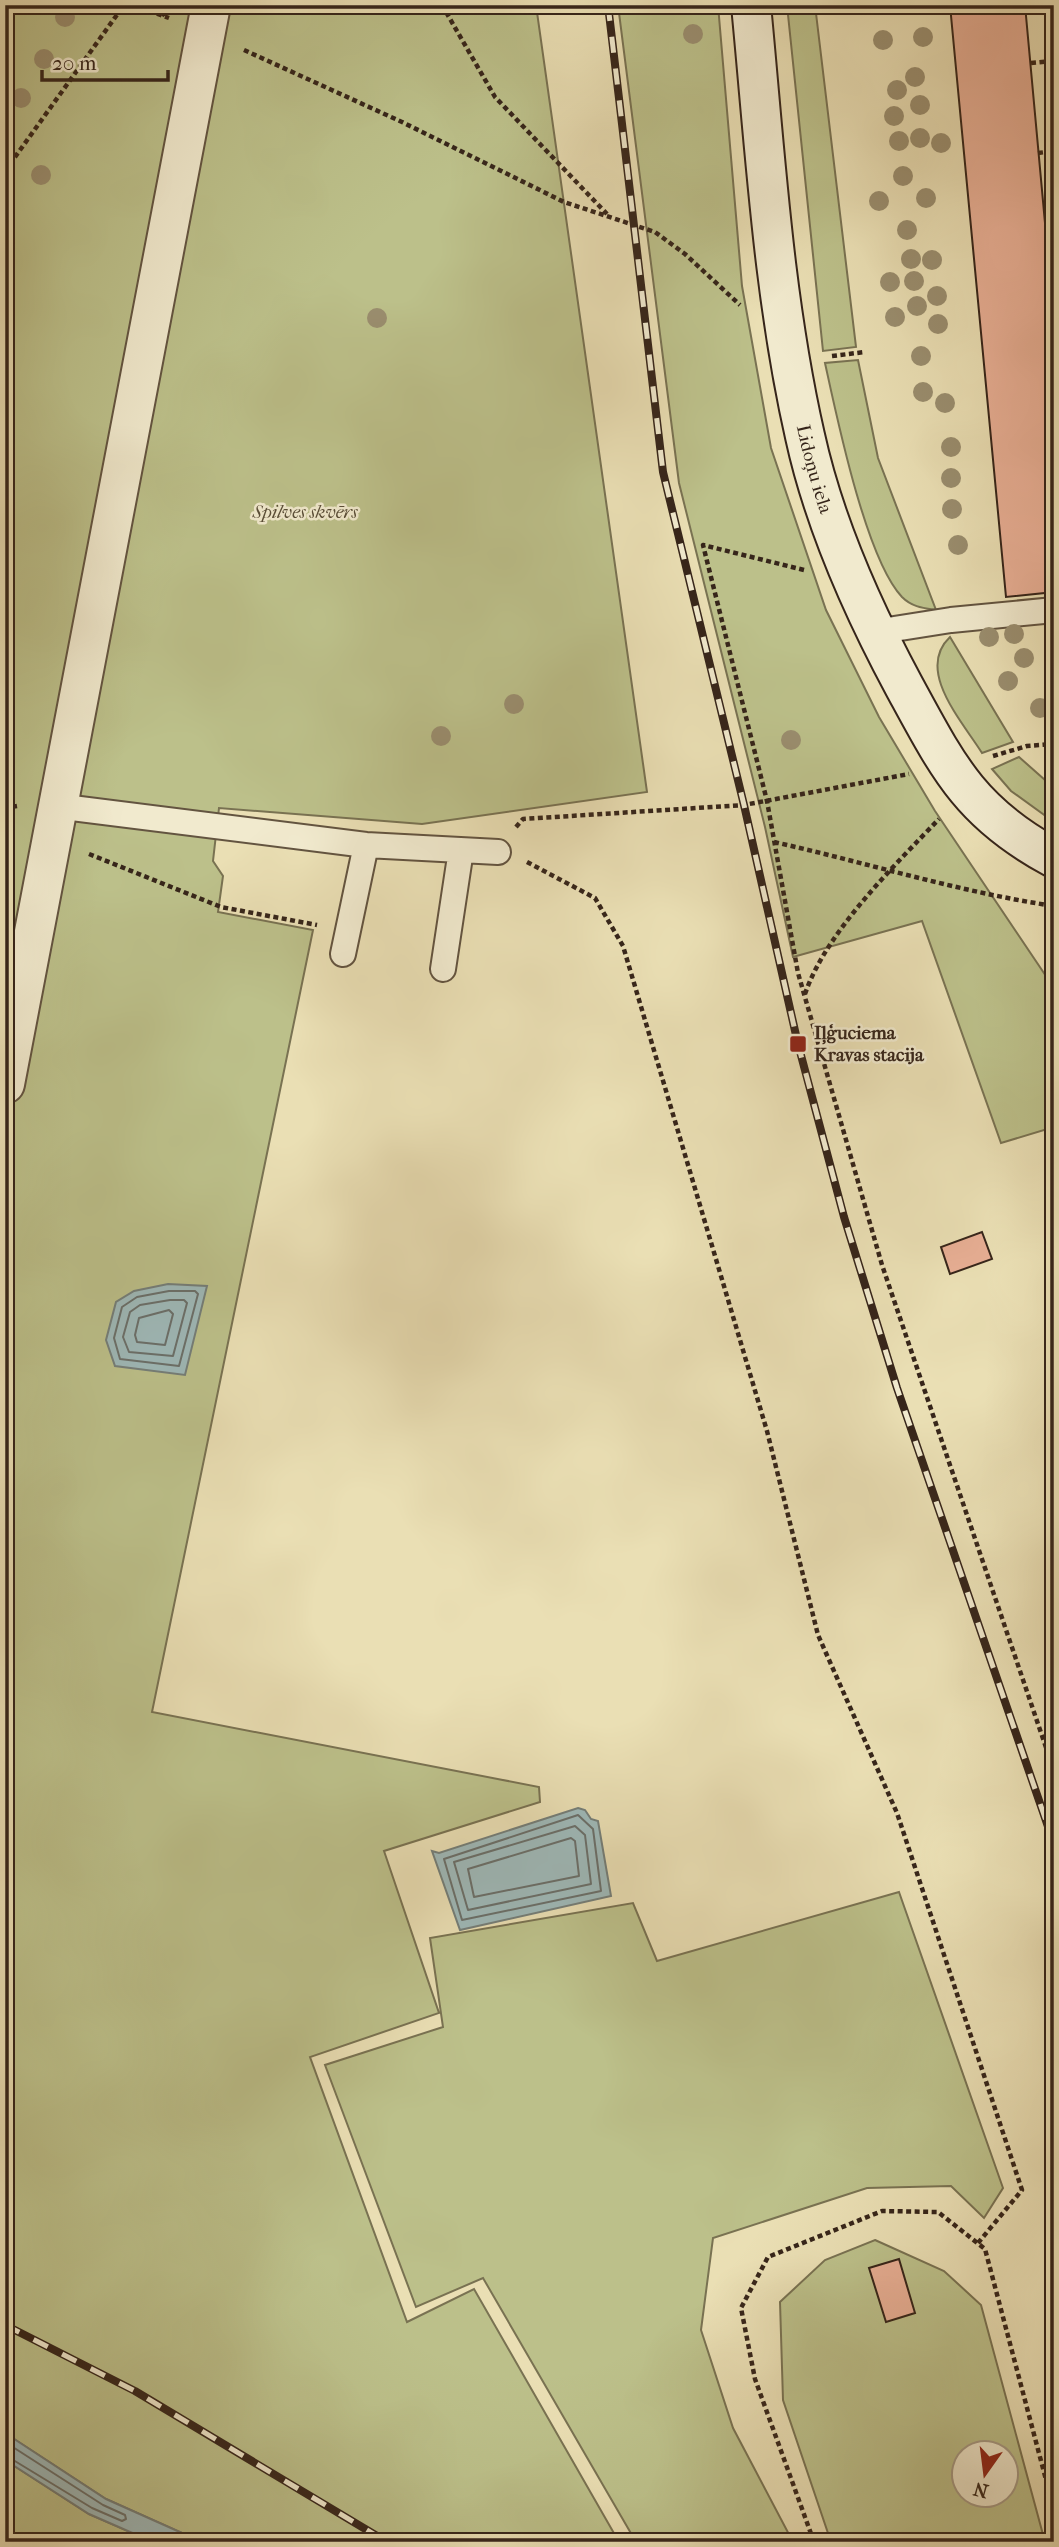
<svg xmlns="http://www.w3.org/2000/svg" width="1059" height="2547" viewBox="0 0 1059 2547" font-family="'IM FELL French Canon',serif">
<rect width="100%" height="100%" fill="#eadfb4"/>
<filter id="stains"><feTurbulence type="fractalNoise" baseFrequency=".00286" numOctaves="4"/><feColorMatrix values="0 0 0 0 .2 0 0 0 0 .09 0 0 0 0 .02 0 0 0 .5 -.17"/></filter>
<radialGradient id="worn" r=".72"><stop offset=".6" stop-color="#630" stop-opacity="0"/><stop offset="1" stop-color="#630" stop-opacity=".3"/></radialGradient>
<path fill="#bcc08a" stroke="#797252" stroke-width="2" fill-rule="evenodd" d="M20,5H536L647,792L422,824L219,808L213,861L223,876L218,912L313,930L152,1712L539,1787L540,1802L384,1851L439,2013L310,2057L407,2322L474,2289L619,2542H202L106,2499L5,2433V29Z
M618,5H718L742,286L771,448L826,610L879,717L935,811L1054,988V1127L1001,1143L922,921L793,957L765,827L679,483Z
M787,5H815L856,347L823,351Z
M858,360L878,458L936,610C923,608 912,607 902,597C866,559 837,418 825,363Z
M950,637L1013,742L982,753C962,721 915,670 950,637Z
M1019,757L1054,788V822L1011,791L992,769Z
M899,1892L1003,2188L984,2218L951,2186L867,2188L713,2238L701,2330L733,2428L793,2542H636L483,2278L416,2307L325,2065L443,2027L430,1938L633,1903L657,1961Z
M875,2240L944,2271L981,2305L1045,2542H831L783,2400L780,2302L825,2260ZM964,2452H1006V2494H964Z
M5,2460L89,2514L153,2542H15L5,2532Z"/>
<path fill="#9eb9b9" stroke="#747e79" stroke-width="2" d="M168,1284L207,1286L185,1375L115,1366L106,1340L116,1302L134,1291Z
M578,1808L585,1810L591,1819L598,1821L611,1896L460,1930L432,1851L439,1853Z
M5,2433L106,2499L202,2542H153L89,2514L5,2460Z"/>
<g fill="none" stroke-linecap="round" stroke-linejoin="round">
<path stroke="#6a6f6a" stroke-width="2" d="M169,1291H195L198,1294L179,1366L120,1359L114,1338L122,1307L137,1297Z
M170,1300H184L187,1303L173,1356L129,1352L123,1337L130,1312L140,1305Z
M169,1310L173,1314L165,1345L137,1342L135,1335L139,1318Z
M578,1815L593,1829L601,1891L462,1920L444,1859Z
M575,1826L585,1835L591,1884L468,1910L454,1862Z
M571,1838L575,1841L579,1876L474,1897L468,1869Z
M5,2442L103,2505L125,2515L126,2519L122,2521L92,2508L5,2455"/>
</g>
<path fill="#e8af95" stroke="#36251a" stroke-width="2" d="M5,5H17L7,24L5,23Z
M950,5H1025L1054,321V592L1006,597Z
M982,1232L992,1259L950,1274L941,1247Z
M899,2259L915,2313L886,2322L869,2268Z"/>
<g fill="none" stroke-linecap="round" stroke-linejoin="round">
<g stroke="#635440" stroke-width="28">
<path id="lane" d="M875,632L951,620L1054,610
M56,806L366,845L498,852
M343,954L366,845
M443,969L461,850"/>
</g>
<g stroke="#635440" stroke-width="42">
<path id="street" d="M5,1084L211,5"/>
</g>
<g stroke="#36251a" stroke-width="42">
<g id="secondary">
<path id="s1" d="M751,5C765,149 773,295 805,436C824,523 862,608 904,686C948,767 970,813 1054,858"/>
</g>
</g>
<path stroke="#36251a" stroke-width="4.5" stroke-dasharray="5 3.5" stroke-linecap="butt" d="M133,5L169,18
M157,5L165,16
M442,5L495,97L607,214
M251,13L270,5
M244,50L402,122L564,202L655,232L685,254L740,305
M1031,63L1054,61
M1038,153L1054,151
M5,171L124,5
M1047,246H1054
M832,356L865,352
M804,570L703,545L767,801L798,973L882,1265L1054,1771
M993,756L1027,746L1054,744
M5,808L17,806
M516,827L523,819L744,805L909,774
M774,842C868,863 959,892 1054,906
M89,854L221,907L317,925
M527,862L595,898L623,946L767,1431L818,1635L897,1813L1022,2190L978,2243
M805,994C826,932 894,866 939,819
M814,2542L755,2379L741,2308L768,2257L882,2211L938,2212L985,2249L1054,2510"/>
<use href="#lane" stroke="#f1eace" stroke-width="24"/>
<use href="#street" stroke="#f1eace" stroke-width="38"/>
<use href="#secondary" stroke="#f1eace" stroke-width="38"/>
<g stroke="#36251a" stroke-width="8">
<path id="rail" d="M608,5L663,472L744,805L798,1044L844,1217L897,1388L1054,1844
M5,2325L135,2391L387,2542"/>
</g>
<use href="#rail" stroke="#f1eace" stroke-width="5" stroke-dasharray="16" stroke-linecap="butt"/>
</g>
<g fill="#9a8e6f">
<circle cx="65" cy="17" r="10"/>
<circle cx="693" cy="34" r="10"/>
<circle cx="923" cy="37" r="10"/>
<circle cx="883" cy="40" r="10"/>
<circle cx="44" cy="59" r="10"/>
<circle cx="915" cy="77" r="10"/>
<circle cx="897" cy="90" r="10"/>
<circle cx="21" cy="98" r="10"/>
<circle cx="920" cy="105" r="10"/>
<circle cx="894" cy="116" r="10"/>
<circle cx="920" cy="138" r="10"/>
<circle cx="899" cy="141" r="10"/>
<circle cx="941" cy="143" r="10"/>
<circle cx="41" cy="175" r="10"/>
<circle cx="903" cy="176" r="10"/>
<circle cx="926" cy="198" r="10"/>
<circle cx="879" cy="201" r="10"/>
<circle cx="907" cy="230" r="10"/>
<circle cx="911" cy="259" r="10"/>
<circle cx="932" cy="260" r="10"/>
<circle cx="914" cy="281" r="10"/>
<circle cx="890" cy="282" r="10"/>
<circle cx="937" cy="296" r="10"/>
<circle cx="917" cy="306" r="10"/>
<circle cx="895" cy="317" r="10"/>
<circle cx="377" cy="318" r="10"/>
<circle cx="938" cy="324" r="10"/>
<circle cx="921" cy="356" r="10"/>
<circle cx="923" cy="392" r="10"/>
<circle cx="945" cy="403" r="10"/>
<circle cx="951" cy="447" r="10"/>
<circle cx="951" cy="478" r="10"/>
<circle cx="952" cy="509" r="10"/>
<circle cx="958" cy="545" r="10"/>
<circle cx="1014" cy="634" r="10"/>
<circle cx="989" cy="637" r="10"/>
<circle cx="1024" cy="658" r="10"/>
<circle cx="1008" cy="681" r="10"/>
<circle cx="514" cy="704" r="10"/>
<circle cx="1040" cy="708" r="10"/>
<circle cx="441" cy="736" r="10"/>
<circle cx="791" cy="740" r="10"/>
</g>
<rect fill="#8f2418" stroke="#f1eace" stroke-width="2.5" x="789" y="1035" width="18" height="18" rx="3.5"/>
<g text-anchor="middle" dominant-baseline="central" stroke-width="5" stroke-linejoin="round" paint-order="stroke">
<g font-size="19" fill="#36251a" stroke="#f1eace">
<text stroke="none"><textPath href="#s1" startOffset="469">Lidoņu iela</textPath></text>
</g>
<g font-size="19" font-style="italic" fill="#584c36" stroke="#f1eace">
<text x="305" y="512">Spilves skvērs</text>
</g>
<g font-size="19" font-weight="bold" fill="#36251a" stroke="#f1eace" text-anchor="start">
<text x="814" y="1033">Iļģuciema<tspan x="814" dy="22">Kravas stacija</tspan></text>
</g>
</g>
<rect width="1059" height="2547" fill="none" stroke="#eadfb4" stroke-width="28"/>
<rect x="7" y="7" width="1045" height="2533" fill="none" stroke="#36251a" stroke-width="3.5"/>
<rect x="14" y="14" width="1031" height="2519" fill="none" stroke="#36251a" stroke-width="2"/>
<g transform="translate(985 2474) rotate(194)"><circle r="33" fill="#f1eace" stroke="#a69b86" stroke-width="2"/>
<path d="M0-5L12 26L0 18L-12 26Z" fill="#8f2418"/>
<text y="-10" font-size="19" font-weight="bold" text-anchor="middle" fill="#36251a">N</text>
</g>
<path d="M42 70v10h126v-10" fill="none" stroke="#36251a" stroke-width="3.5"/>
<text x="52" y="70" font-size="21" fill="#36251a" stroke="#f1eace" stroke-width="5" paint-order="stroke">20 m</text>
<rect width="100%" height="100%" filter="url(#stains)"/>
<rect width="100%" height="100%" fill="url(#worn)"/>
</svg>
